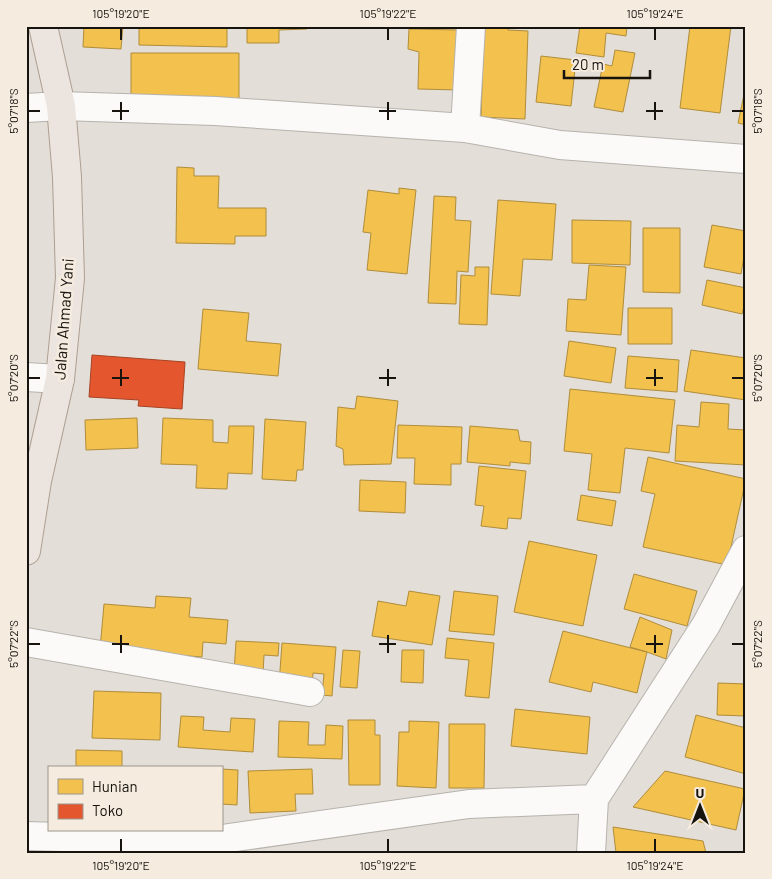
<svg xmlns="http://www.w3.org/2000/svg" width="772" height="879" viewBox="0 0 772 879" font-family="Barlow,sans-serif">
<rect width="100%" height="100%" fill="#e3ded7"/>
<path fill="#f2c14e" stroke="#b08d3b" d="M84,26H123L121,49L83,47Z
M139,26H227V47L139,45Z
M247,26H307V29L279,30V43H247Z
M484,26H508V30L528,31L525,119L481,117Z
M580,26H627L626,36L606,33L604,57L576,53Z
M690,26H731L720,113L680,108Z
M409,29L460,30L459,90L418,89L419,52L408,49Z
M615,50L635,53L623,112L594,107L603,64L612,66Z
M131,53H239V100H131Z
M541,56L576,60L571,106L536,102Z
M746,85V125L738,123Z
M177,167L194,168V176H219L218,208H266V236H235V244L176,243Z
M399,188L416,190L407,274L367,270L371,233L363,232L368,190L399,194Z
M434,196L456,197L455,220L471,221L468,272L457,271L456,304L428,303Z
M498,200L556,204L552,260L523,259L520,296L491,294Z
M572,220L631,221L630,265L572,263Z
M712,225L746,231V245L741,274L704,267Z
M643,228H680V293L643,292Z
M589,265L626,267L621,335L566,331L568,299L586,300Z
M475,267H489L487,325L459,324L461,275L475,276Z
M707,280L746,288V299L742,314L702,305Z
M628,308H672V344H628Z
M203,309L249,313L246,341L281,344L278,376L198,369Z
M569,341L616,348L611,383L564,376Z
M691,350L746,358V400L684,391Z
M628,356L679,360L677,392L625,388Z
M570,389L675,400L669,453L625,448L620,493L588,490L592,454L564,451Z
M357,396L398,401L391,464L344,465L343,449L336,446L338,407L355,409Z
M701,402L729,404L728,429L746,430V465L675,461L677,425L699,427Z
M137,418L138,448L86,450L85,420Z
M163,418L213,420V442L228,443L229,426H254L252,474L228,473L227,489L196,488L197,465L161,464Z
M265,419L306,422L303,470H297L296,481L262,479Z
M398,425L462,427L461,464H451V485L414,484L415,458H397Z
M470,426L518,430L520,441L531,442L530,464L510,462V466L467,462Z
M648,457L746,479L727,565L643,547L655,494L641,491Z
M479,466L526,471L521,519L508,518L507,529L481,526L484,506L475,505Z
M360,480L406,482L405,513L359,511Z
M581,495L616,501L612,526L577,520Z
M529,541L597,555L583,626L514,612Z
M634,574L697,591L687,626L624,609Z
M409,591L440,596L432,645L372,636L378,601L406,606Z
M454,591L498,596L494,635L449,631Z
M156,596L191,598L189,617L228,620L226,644L203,642L202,657L100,649L104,604L155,608Z
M640,617L672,630L666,659L647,652L630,647Z
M563,631L647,652L637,693L593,682L591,692L549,682Z
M447,638L494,643L489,698L465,696L469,660L445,658Z
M236,641L279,643L278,656L264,655L263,674L234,672Z
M282,643L336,647L332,696L322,695L324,674L313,673L312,687L279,684Z
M343,650L360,651L357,688L340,687Z
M402,650H424L423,683L401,682Z
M718,683L746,684V716L717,715Z
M94,691L161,693L160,740L92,738Z
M515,709L590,717L587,754L511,746Z
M696,715L746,728V774L685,757Z
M181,716L204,717L203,730L230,732L231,718L255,719L253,752L178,747Z
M348,720H375V735H380V785H349Z
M279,721L309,722L308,745H325L326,725L343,726L342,759L278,757Z
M409,721L439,722L436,788L397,786L399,732H409Z
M449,724H485L484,788H449Z
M76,750L122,751V768H76Z
M221,769L238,770L237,805L221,804Z
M312,769L313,794H295L296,811L250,813L248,771Z
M665,771L745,789L736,830L633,807Z
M613,827L703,841L706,853H616Z"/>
<path fill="#e4572e" stroke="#a64325" d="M92,355L185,362L182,409L138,406L139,400L89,397Z"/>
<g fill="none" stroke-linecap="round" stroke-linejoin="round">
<g stroke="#b6b3ad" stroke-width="30">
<path id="street" d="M26,108L61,106L215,111L465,128L560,145L746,159
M465,128L471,26
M26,377L60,379
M26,642L310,692
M26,836L208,841L469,804L594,799
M591,853L594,799L706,625L746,550"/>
</g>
<g stroke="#ad9e91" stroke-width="30">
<path id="primary" d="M26,551L37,481L60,379L70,278L67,177L61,106L43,26"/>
</g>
<use href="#street" stroke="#fbfaf9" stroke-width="28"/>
<use href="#primary" stroke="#ece5df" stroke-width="28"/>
</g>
<path fill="none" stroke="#17130f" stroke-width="2" d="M121,28V40M388,28V40M655,28V40M121,102V120M388,102V120M655,102V120M28,111H40M112,111H129M379,111H396M646,111H663M732,111H744M121,369V386M388,369V386M655,369V386M28,378H40M112,378H129M379,378H396M646,378H663M732,378H744M121,635V653M388,635V653M655,635V653M28,644H40M112,644H129M379,644H396M646,644H663M732,644H744M121,839V852M388,839V852M655,839V852"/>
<g text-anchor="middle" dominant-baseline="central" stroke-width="5" stroke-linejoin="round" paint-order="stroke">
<g font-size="16" fill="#17130f" stroke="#f5ecdf">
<text transform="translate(63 319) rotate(-86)">Jalan Ahmad Yani</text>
</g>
</g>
<rect width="772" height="879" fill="none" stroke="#f5ecdf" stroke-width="55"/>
<rect x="48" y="766" width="175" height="65" fill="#f5ecdf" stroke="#9c958c"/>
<rect x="58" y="779" width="25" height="15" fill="#f2c14e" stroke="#9c958c"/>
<text x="92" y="792" font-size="15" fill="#17130f">Hunian</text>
<rect x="58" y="804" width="25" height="15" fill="#e4572e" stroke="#9c958c"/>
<text x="92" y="816" font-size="15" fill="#17130f">Toko</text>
<g transform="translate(700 806)" stroke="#f5ecdf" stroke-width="4" paint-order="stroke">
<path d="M0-4L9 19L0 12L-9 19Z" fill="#17130f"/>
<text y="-8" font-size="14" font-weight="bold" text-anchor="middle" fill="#17130f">U</text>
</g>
<path d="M564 70v8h86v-8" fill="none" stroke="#17130f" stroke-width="2.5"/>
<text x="572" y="70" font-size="15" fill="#17130f" stroke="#f5ecdf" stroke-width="4" paint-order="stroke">20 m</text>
<rect x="28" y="28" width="716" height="824" fill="none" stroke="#17130f" stroke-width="2"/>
<g font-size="12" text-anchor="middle" fill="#17130f">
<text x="121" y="18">105°19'20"E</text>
<text x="388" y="18">105°19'22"E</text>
<text x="655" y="18">105°19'24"E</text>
<text transform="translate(14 111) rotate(-90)" y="4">5°07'18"S</text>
<text transform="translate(758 111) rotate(-90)" y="4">5°07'18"S</text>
<text transform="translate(14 378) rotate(-90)" y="4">5°07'20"S</text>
<text transform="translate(758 378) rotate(-90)" y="4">5°07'20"S</text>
<text transform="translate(14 644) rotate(-90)" y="4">5°07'22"S</text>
<text transform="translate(758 644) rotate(-90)" y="4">5°07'22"S</text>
<text x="121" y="870">105°19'20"E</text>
<text x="388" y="870">105°19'22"E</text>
<text x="655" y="870">105°19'24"E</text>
</g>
</svg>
